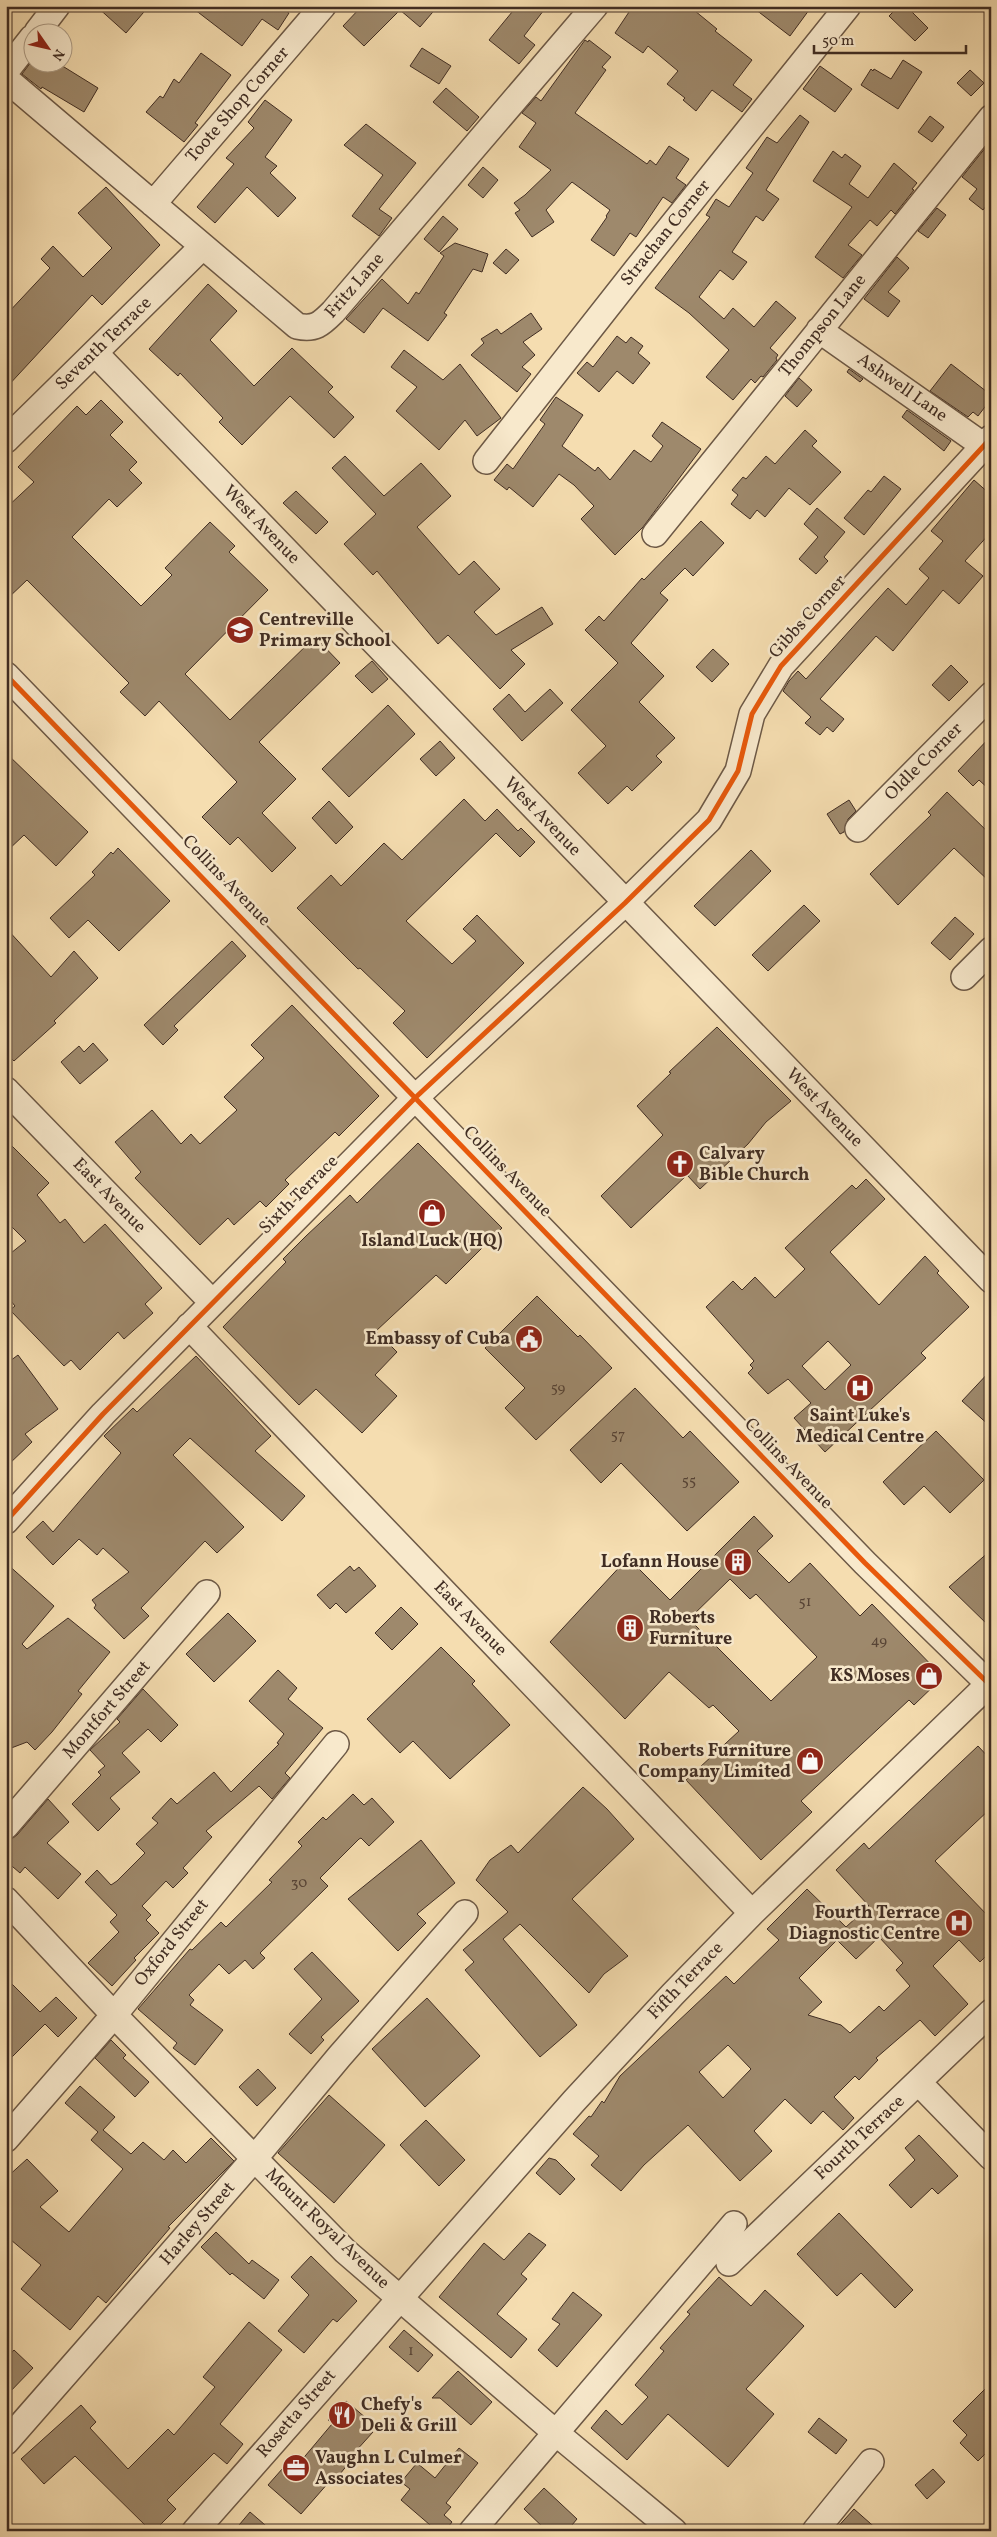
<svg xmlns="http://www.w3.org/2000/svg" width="997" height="2537" viewBox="0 0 997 2537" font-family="Vollkorn,serif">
<rect width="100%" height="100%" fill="#f5ddb0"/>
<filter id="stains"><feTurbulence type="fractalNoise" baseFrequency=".004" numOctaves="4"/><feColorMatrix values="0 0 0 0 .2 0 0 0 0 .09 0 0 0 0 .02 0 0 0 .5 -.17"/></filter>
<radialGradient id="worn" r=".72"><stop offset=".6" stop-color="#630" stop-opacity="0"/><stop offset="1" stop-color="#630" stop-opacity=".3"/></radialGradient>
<path fill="#9e896c" stroke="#402d23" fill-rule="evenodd" d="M96,6H149L126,33Z
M190,6H278L289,13L278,30L262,19L242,46Z
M362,6H438L420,27L400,10L364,46L343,26Z
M517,6H547L524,36L535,45L519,64L489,40Z
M633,6H689L717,29L715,31L752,60L733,85L752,99L742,112L712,90L696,111L683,100L685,98L667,84L678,71L648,46L643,53L615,33Z
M751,6H812L790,36Z
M899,6H906L928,28L915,41L889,16Z
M585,40L588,42L589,40L611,57L602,67L606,70L575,113L647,164L650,160L656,165L669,146L689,159L676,178L686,185L672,203L663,197L636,237L630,233L614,256L591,240L607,217L606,216L610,210L572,182L546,210L554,222L532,237L515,213L520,210L514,203L525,195L551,170L519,147L536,123L522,113L536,97L541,101Z
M422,48L451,66L439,84L410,66Z
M201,53L231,75L195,123L198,125L184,142L146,112L160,96L163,98L174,79L179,83Z
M903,60L922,72L898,109L861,85L871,69L873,71L874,69L891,79Z
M31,62H56L98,88L84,112L42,87L41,89L22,74Z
M820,66L852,89L835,112L803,89Z
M970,70L984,83L971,96L957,83Z
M446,88L479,117L467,131L433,102Z
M265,100L292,120L265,157L277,166L270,173L296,198L278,217L247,187L215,223L197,207L234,164L226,158L254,128L248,122Z
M800,115L809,122L766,190L779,199L763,221L756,216L732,252L747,262L733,280L720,270L699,297L724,319L733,308L754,327L776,301L796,318L770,348L778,355L776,358L777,360L763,377L761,376L755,383L751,379L733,400L706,377L729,350L689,313L655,288L710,217L706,215L716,199L729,207L753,173L746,168L767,137L777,143Z
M930,116L944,127L932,142L918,132Z
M366,124L416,163L379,209L392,218L379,236L352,216L383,175L344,145Z
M990,142L991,200L983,210L969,199L977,189L962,177Z
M833,151L842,158L845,154L861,166L849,184L868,198L894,163L917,183L912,189L914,190L895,214L891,210L877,226L870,220L848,245L862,255L843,278L815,257L852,207L813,181Z
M483,167L498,180L483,198L468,185Z
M106,187L160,245L102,305L92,295L6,388V315L50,268L41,259L53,246L83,277L112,248L78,213Z
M937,208L946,215L928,238L918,231Z
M443,216L458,229L439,252L424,239Z
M455,243L488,254L482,272L473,269L444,313L447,315L428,341L383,308L364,333L346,319L382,279L408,304L416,292L419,294L444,256L440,253Z
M506,249L519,260L506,274L493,263Z
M897,257L909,268L888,292L900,301L888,317L864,299Z
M208,284L237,311L210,340L254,386L292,348L333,387L328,392L354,417L334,438L290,396L242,445L219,422L223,418L180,373L178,376L149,349Z
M531,313L542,329L523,342L535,355L522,367L531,374L517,392L471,355L484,343L481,339L497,329L501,334Z
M617,336L626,343L631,337L643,346L638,353L650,363L633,384L617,371L599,392L577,373L587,362L593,367Z
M404,350L443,380L460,364L501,418L477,436L465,420L439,450L396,411L417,387L391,367Z
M951,364L991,395V399L978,416L973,412L968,417L930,391Z
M849,369L863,379L860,382L847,372Z
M799,378L812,390L797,407L785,396Z
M556,397L583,415L562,446L595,471L598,467L610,480L634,450L651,462L663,446L652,436L662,422L701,449L643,527L615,555L581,519L594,506L574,485L559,474L533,507L509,487L507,490L494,480L507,464L513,469L545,424L540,420Z
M101,400L123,422L110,435L137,462L129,470L142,483L117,507L109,499L72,537L141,606L172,575L165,568L210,522L235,546L229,552L268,590L185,674L230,720L315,637L340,663L259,742L296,779L262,813L296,848L272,872L238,837L230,845L202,817L237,782L159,701L145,716L120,692L129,683L27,580L6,600V508L34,482L18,467L77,406L86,415Z
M907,410L951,441L944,451L902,417Z
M805,430L817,441L812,446L841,472L810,505L789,488L765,517L757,510L750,519L731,504L738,495L732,490L743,477L746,479L766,456L775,464Z
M345,456L384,496L421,463L451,496L417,527L459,575L474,561L500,589L474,612L496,635L542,607L553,624L511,650L525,664L500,689L448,635L438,644L377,571L373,575L344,544L376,514L332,468Z
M884,476L901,489L864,535L844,518L868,490L871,492Z
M974,480L991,495V532L965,561L983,576L959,604L943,590L893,651L876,636L820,699L844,719L833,732L827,727L820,735L805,723L811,717L783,691L789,681L798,671L806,679L888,588L906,605L929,578L919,569L943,541L931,531Z
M296,491L328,522L316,534L283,503Z
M817,508L845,532L824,557L828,561L816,574L799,559L818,537L804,524Z
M701,521L724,543L693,576L685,568L660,593L668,600L631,643L664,676L639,702L675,738L656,756L662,762L632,791L627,786L608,804L578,773L606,746L571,710L618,663L585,630L599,616L604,621L642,578L644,580Z
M713,649L729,664L712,682L696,667Z
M372,661L388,679L372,693L355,676Z
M951,665L968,682L949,701L932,685Z
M550,689L563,703L522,741L493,709L509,694L525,712Z
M388,705L415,734L349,797L322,769Z
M991,736V791L979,780L973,786L958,771Z
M440,741L455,758L436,776L420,759Z
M6,753L88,832L56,866L24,835L6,852Z
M947,792L991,835V883L954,848L898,905L870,874L931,815L928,812Z
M464,799L485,821L497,809L518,831L521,828L535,842L520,857L496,833L406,921L452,964L476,941L463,929L477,915L524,963L427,1058L393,1023L405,1011L360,968L358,969L297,908L331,875L341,886L384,843L402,860Z
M849,800L856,811L848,819L844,832L840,834L827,814Z
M329,801L353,827L336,844L312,818Z
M118,848L170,901L119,951L88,920L69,938L50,918L95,875L92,872L111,852L113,854Z
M751,850L771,871L715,926L694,906Z
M804,905L820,921L768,971L752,955Z
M955,917L974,934L950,960L931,943Z
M6,928L51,977L74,951L98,978L54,1021L56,1023L14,1061L6,1053Z
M232,941L246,956L174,1026L178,1030L163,1045L144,1025Z
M292,1005L379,1096L339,1136L335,1132L285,1180L289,1184L266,1207L260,1201L234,1225L228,1218L200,1245L135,1178L141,1172L115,1142L152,1110L181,1144L191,1134L200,1144L237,1110L224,1097L264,1058L251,1045Z
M717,1027L791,1101L766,1122L748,1144L700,1189L687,1175L631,1228L601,1196L663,1135L637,1106L671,1073L669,1072Z
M93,1043L108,1060L80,1084L61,1062L79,1046L84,1052Z
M6,1140L49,1183L37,1195L60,1223L65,1219L84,1243L105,1224L162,1288L145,1304L153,1313L124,1339L118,1332L80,1370L71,1360L64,1366L10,1310L15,1306L6,1295V1257L26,1241L6,1221Z
M418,1143L502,1228L446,1284L436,1275L376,1331L397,1352L375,1375L397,1396L362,1433L316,1389L299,1405L223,1327L286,1262L283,1259L306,1236L350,1195L357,1203Z
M866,1179L885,1199L830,1252L879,1305L925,1256L939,1271L937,1273L969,1307L921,1353L926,1358L825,1452L794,1418L811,1403L788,1379L768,1394L748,1373L753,1368L750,1365L754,1361L706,1307L733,1281L742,1290L755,1277L775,1298L805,1269L785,1248L852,1185L856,1189ZM828,1341L851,1365L825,1390L802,1366Z
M537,1296L578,1337L580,1335L612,1368L536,1440L505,1408L525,1388L485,1348Z
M18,1355L58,1409L25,1434L32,1442L6,1467V1364Z
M196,1356L271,1436L255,1451L305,1496L282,1521L190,1438L173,1455L244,1527L217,1553L205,1541L141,1608L149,1616L124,1639L94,1608L96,1605L92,1600L129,1572L103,1548L97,1555L79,1539L53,1565L26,1537L43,1521L53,1532L121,1453L104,1436L133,1408L137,1412Z
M991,1370V1427L962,1401Z
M635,1388L683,1438L690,1431L739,1482L687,1531L621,1463L601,1483L570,1450Z
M936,1431L984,1480L950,1513L924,1486L904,1505L883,1482Z
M754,1516L773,1536L757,1551L789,1583L810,1563L860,1616L872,1604L943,1677L914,1705L909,1700L801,1801L812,1812L761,1860L686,1780L739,1731L713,1705L709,1708L669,1672L625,1719L550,1642L626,1560L633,1566L635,1565L670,1600ZM730,1579L750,1599L756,1594L817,1657L771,1701L689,1619Z
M991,1550V1628L949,1587Z
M6,1563L54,1606L22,1644L27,1649L68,1618L110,1652L78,1691L82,1694L52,1732L35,1750L27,1742L6,1750Z
M350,1566L354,1571L359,1567L376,1586L346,1613L336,1603L330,1609L317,1595Z
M401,1607L418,1624L392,1650L375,1633Z
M228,1613L256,1641L214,1682L186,1654Z
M441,1647L475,1681L472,1684L510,1725L450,1779L413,1741L400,1753L367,1719Z
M278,1670L297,1688L288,1699L323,1728L285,1773L290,1778L272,1799L259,1786L206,1831L212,1837L183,1868L188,1873L173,1888L166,1881L142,1906L151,1915L146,1920L159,1933L134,1958L136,1960L112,1986L88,1963L119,1932L110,1922L117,1915L85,1882L97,1870L111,1885L117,1881L145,1853L136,1844L158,1823L152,1818L171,1798L177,1804L214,1772L231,1792L279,1744L277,1743L284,1734L249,1701Z
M143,1689L178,1725L161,1742L148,1729L122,1753L140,1772L110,1798L120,1809L98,1831L72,1804L101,1775L98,1772L105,1766L90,1750L120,1722L117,1719Z
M978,1746L991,1760V1808L935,1861L991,1919V1951L980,1962L959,1940L933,1966L968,2004L935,2036L920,2020L876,2058L878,2060L859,2080L855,2076L834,2097L854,2118L843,2130L823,2111L811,2124L785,2099L754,2131L772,2151L740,2181L688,2125L644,2165L621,2191L591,2165L599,2156L573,2134L589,2116L591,2117L602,2101L604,2103L620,2076L726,1976L734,1984L779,1940L767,1929L807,1889L846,1927L869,1906L836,1870L864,1843L869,1849ZM879,1937L903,1963L896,1970L910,1986L884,2011L879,2006L850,2033L841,2025L808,2015L822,2002L799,1978L837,1940L856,1959ZM728,2045L751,2069L723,2098L699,2072Z
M583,1787L607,1809L634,1839L572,1899L628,1956L604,1974L589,1993L520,1924L503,1939L577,2025L540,2057L465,1970L474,1962L463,1950L508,1912L476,1880L490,1860L511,1845L518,1853Z
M353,1794L364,1805L372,1798L394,1822L369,1846L361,1838L359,1839L320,1878L328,1886L260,1953L265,1958L253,1969L245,1960L229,1974L219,1964L189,1995L194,2000L190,2005L223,2030L195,2065L173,2048L177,2043L138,2009L190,1949L192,1950L221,1922L226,1927L272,1882L269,1880L302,1846L298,1842L323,1817L326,1820Z
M48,1799L69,1822L47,1843L81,1874L58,1899L25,1867L20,1873L6,1861V1843L17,1835Z
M421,1840L455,1883L417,1914L426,1923L398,1951L348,1899Z
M312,1952L359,2001L321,2037L324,2040L311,2054L289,2034L322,1999L294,1969Z
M6,1978L40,2012L56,1997L77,2018L58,2037L45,2024L6,2063Z
M427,1998L480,2056L425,2107L372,2049Z
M111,2040L126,2055L123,2058L149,2082L135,2097L95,2058Z
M258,2069L276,2088L257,2106L239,2087Z
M80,2086L115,2117L103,2130L131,2154L143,2142L164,2160L173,2150L186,2163L211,2138L234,2161L168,2227L170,2228L106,2303L98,2296L70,2330L21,2289L41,2265L11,2240H6V2178L27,2159L58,2191L40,2207L69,2232L123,2169L91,2140L98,2132L65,2103Z
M329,2095L385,2145L334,2203L278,2153Z
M426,2120L465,2160L439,2186L400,2145Z
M919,2135L958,2176L938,2194L932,2188L911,2208L889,2185L915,2160L905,2148Z
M549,2158L556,2160L575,2179L560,2195L536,2173Z
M839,2213L913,2290L895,2308L861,2273L837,2296L797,2254Z
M216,2232L249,2264L252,2260L279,2280L264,2299L232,2273L230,2275L201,2247Z
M529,2233L546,2245L521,2274L527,2279L497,2314L527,2339L511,2358L439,2297L484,2243L504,2260Z
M311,2256L357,2301L337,2322L333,2319L304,2353L278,2331L309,2295L291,2277Z
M719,2277L751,2306L765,2290L804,2326L746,2389L774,2414L728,2467L668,2414L627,2460L591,2428L606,2410L622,2425L648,2397L635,2385L664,2351L660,2348L690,2314L687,2312Z
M573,2292L602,2315L557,2367L538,2350L560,2324L552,2319Z
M249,2322L282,2350L220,2424L243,2444L227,2464L214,2453L167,2500L176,2509L154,2531H151L75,2456L44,2484L21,2459L81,2405L96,2422L90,2428L128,2469L168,2429L174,2435L215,2387L203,2377Z
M404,2330L433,2355L418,2372L389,2347Z
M14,2350L33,2368L6,2396V2359Z
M458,2371L492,2402L471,2425L440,2398H432Z
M991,2383V2448L978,2461L960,2443L967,2435L953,2421Z
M346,2401L373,2424L369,2428L373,2432L346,2462L348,2464L332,2484L329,2482L301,2514L268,2485L283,2468L290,2474L332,2424L328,2420Z
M819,2418L847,2440L836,2454L808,2432Z
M459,2448L478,2463L446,2503L451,2507L444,2515L452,2522L445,2531H437L401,2500L410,2489L401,2482L417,2463L435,2478Z
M933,2469L945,2482L927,2499L915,2485Z
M544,2488L577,2519L567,2531H547L524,2509Z
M854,2509L879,2531H834Z
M250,2512L272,2531H234Z"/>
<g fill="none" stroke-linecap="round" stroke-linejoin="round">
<g stroke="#6d5946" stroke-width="28">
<path id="minor" d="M37,32L57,6
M6,71L32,38
M6,79L297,326C315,330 321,324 333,312L595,6
M153,204L323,6
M819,330L984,446
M95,353L991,1280
M6,440L202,247
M486,461L637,269L848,6
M655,534L991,118
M6,675L865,1563L991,1686
M858,829L991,695
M964,977L991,950
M6,1090L212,1302
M189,1326L752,1913
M6,1521L103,1414L416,1097L625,903L709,820L738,771L752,714L781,666L991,438
M6,1826L207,1593
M6,1900L114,2015L345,2251L556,2433L674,2531
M919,2083L991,2157
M6,2139L114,2015L336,1744
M729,2263L991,2012
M6,2442L254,2159L339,2057L465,1913
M195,2531L574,2101L673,1994L752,1913L991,1682
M472,2531L734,2224
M815,2531L871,2462"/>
</g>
<use href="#minor" stroke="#f8e9cc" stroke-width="25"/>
<g stroke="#f8e9cc" stroke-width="8">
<path id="cycleway" d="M6,675L865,1563L991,1686
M6,1521L103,1414L416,1097L625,903L709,820L738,771L752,714L781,666L991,438"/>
</g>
<use href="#cycleway" stroke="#e8590c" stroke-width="5"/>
</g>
<defs>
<g id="school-disc" transform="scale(1.4375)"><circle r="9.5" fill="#8f2418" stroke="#f8e9cc"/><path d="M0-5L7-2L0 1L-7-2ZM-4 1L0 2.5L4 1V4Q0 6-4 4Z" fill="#fff"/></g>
<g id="church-disc" transform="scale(1.4375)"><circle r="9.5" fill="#8f2418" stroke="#f8e9cc"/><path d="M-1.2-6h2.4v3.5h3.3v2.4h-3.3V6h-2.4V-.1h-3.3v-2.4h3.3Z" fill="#fff"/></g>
<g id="shop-disc" transform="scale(1.4375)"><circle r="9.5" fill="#8f2418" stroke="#f8e9cc"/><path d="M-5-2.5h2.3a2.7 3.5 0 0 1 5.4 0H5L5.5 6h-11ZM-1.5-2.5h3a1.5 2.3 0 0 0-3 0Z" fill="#fff"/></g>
<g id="civic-disc" transform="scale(1.4375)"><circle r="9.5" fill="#8f2418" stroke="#f8e9cc"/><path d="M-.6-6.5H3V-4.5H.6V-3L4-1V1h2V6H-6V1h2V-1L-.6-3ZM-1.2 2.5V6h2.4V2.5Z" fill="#fff"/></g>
<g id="hospital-disc" transform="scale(1.4375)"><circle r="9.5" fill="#8f2418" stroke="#f8e9cc"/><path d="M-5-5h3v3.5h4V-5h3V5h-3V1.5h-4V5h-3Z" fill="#fff"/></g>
<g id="building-disc" transform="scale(1.4375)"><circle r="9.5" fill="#8f2418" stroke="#f8e9cc"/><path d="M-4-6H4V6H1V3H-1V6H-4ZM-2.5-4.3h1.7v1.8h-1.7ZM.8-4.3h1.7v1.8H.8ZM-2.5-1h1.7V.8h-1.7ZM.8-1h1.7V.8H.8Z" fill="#fff"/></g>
<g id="restaurant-disc" transform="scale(1.4375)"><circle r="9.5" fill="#8f2418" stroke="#f8e9cc"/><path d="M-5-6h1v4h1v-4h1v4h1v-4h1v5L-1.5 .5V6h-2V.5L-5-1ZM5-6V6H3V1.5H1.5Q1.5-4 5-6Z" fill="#fff"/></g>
<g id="office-disc" transform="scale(1.4375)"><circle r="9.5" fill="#8f2418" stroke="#f8e9cc"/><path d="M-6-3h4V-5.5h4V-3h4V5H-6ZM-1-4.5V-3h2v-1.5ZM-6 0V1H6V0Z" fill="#fff"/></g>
</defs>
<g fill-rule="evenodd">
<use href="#school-disc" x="240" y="630"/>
<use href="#church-disc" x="680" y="1164"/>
<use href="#shop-disc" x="432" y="1213"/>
<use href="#civic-disc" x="529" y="1339"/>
<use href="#hospital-disc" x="860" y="1388"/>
<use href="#building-disc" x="738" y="1562"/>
<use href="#building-disc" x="630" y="1628"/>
<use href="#shop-disc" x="929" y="1676"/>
<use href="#shop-disc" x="810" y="1761"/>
<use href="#hospital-disc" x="959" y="1923"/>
<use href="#restaurant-disc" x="342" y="2415"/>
<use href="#office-disc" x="296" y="2468"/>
</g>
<g text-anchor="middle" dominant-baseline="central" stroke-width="5" stroke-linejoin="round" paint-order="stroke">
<g font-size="15" fill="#584435">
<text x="558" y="1388">59</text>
<text x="618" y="1435">57</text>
<text x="689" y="1481">55</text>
<text x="805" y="1602">51</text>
<text x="879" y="1641">49</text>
<text x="299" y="1883">30</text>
<text x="411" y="2351">1</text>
</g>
<g font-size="18" fill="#402d23" stroke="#f8e9cc">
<text transform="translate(238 105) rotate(-49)">Toote Shop Corner</text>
<text transform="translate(666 233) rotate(-51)">Strachan Corner</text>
<text transform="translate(355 286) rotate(-49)">Fritz Lane</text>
<text transform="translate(823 326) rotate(-51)">Thompson Lane</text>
<text transform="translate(104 344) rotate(-44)">Seventh Terrace</text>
<text transform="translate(902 388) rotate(35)">Ashwell Lane</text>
<text transform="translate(261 525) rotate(46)">West Avenue</text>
<text transform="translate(808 617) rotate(-48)">Gibbs Corner</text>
<text transform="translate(924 762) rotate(-45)">Oldle Corner</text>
<text transform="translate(542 817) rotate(46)">West Avenue</text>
<text transform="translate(226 881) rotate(46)">Collins Avenue</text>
<text transform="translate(824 1108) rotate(46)">West Avenue</text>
<text transform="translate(507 1172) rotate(46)">Collins Avenue</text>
<text transform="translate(299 1195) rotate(-45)">Sixth Terrace</text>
<text transform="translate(109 1196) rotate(46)">East Avenue</text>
<text transform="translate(788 1464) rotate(46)">Collins Avenue</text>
<text transform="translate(470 1619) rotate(46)">East Avenue</text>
<text transform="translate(107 1710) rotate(-49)">Montfort Street</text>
<text transform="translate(172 1943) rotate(-51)">Oxford Street</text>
<text transform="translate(686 1981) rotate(-46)">Fifth Terrace</text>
<text transform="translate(860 2138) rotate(-43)">Fourth Terrace</text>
<text transform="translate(198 2224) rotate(-49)">Harley Street</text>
<text transform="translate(327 2229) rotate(44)">Mount Royal Avenue</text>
<text transform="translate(297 2414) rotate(-49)">Rosetta Street</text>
</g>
<g font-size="18" font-weight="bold" fill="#402d23" stroke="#f8e9cc" text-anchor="start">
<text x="259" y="620">Centreville<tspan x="259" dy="21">Primary School</tspan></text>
<text x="699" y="1154">Calvary<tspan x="699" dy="21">Bible Church</tspan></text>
<text x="432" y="1241" text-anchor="middle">Island Luck (HQ)</text>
<text x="510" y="1339" text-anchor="end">Embassy of Cuba</text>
<text x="860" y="1416" text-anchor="middle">Saint Luke's<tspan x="860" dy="21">Medical Centre</tspan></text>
<text x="719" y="1562" text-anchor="end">Lofann House</text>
<text x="649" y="1618">Roberts<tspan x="649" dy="21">Furniture</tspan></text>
<text x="910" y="1676" text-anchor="end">KS Moses</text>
<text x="791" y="1751" text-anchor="end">Roberts Furniture<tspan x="791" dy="21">Company Limited</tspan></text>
<text x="940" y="1913" text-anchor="end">Fourth Terrace<tspan x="940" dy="21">Diagnostic Centre</tspan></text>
<text x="361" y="2405">Chefy's<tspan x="361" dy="21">Deli &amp; Grill</tspan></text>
<text x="315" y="2458">Vaughn L Culmer<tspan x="315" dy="21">Associates</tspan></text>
</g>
</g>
<rect width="997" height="2537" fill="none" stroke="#f5ddb0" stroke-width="25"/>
<rect x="8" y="8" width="982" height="2522" fill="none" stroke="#402d23" stroke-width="2.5"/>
<rect x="12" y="12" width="972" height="2512" fill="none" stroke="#402d23"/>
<g transform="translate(48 48) rotate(124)"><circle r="24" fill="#f8e9cc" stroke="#ae9e88"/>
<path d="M0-4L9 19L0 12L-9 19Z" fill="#8f2418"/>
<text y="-8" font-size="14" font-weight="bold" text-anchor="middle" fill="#402d23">N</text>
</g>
<path d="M814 45v8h152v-8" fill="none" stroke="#402d23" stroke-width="2.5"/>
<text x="822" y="45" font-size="15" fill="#402d23" stroke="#f8e9cc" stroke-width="4" paint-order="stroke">50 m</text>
<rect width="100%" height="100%" filter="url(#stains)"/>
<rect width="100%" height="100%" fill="url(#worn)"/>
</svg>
